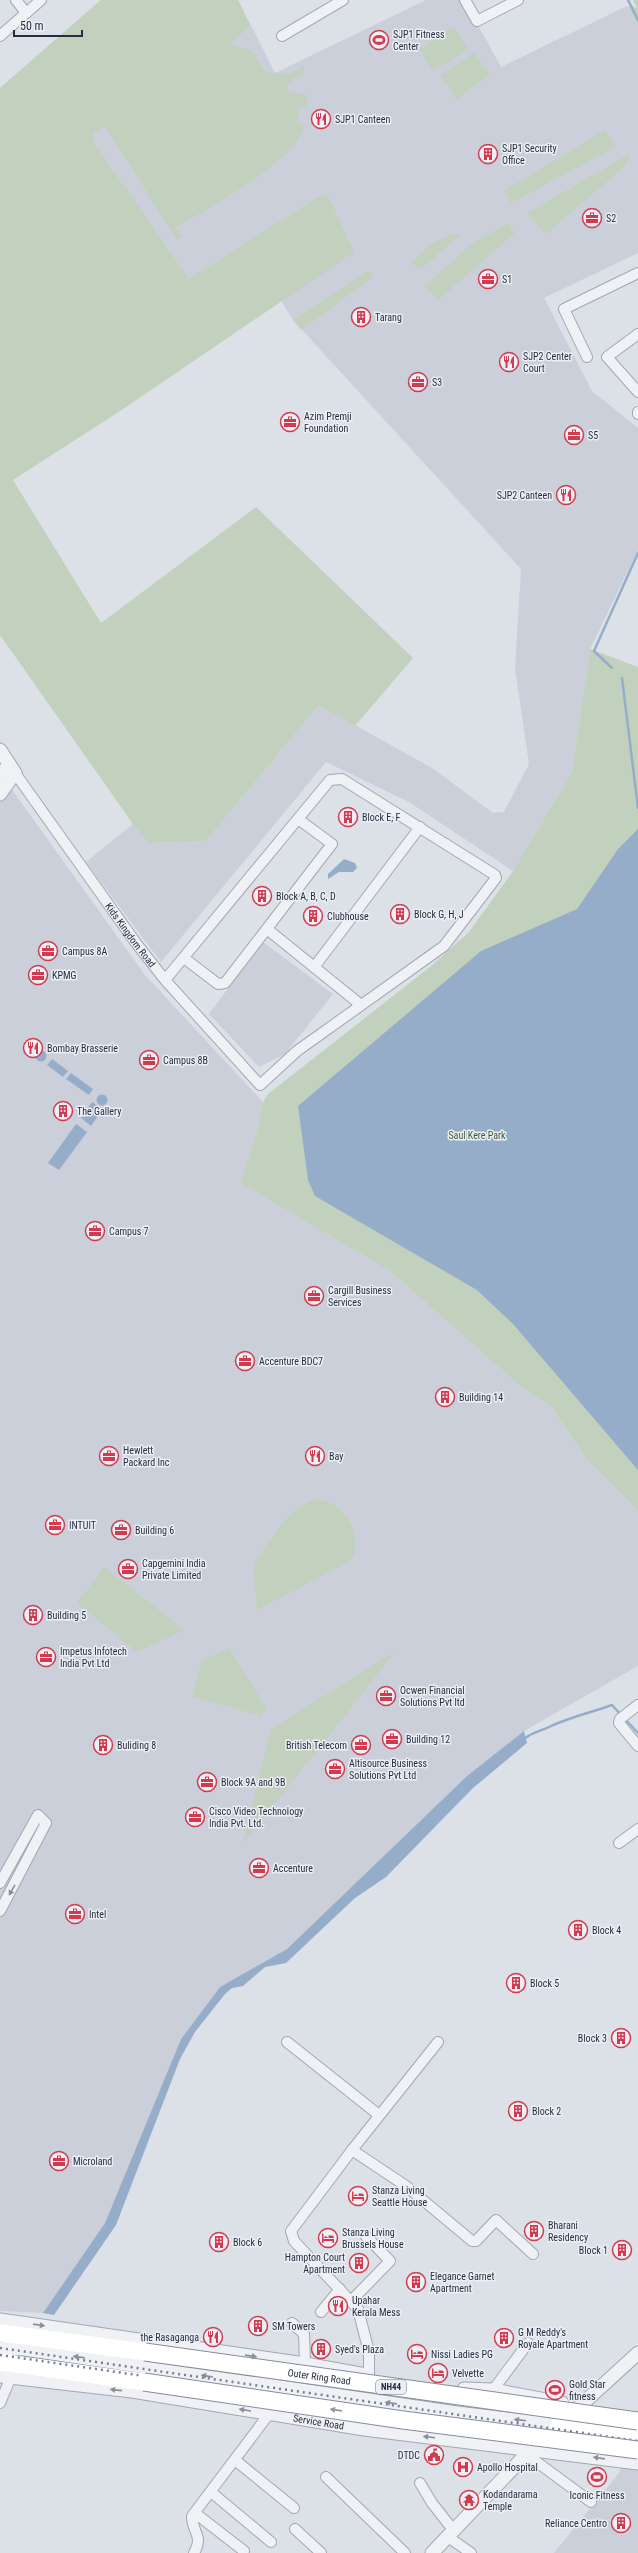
<svg xmlns="http://www.w3.org/2000/svg" width="638" height="2553" viewBox="0 0 638 2553" font-family="'Roboto Condensed',sans-serif">
<rect width="100%" height="100%" fill="#dce0e7"/>
<path fill="#cacfd9" d="M101,0H238L275,73L426,0H464L501,67L627,6L638,26V253L544,298L592,391L638,428V550L590,649L572,772L513,871L409,802L326,762L161,962L86,862L133,824L150,843L206,841L319,705L432,768L493,813L504,812L529,764L515,668L521,569L293,320L281,301L120,411L0,88Z
M0,773L145,975L263,1102L255,1138L242,1183L390,1271L520,1386L550,1405L587,1460L638,1511V1666L524,1731L467,1776L287,1949L220,1987L181,2039L105,2223L43,2313L0,2311Z
M263,942L333,994L285,1054L259,1067L209,1014Z
M621,2466L638,2469V2553H554L619,2473Z"/>
<path fill="#c2d1bd" d="M101,0H238L250,26L230,44L253,51L265,72L286,75L305,65L302,76L293,78L288,84L287,91L308,95L306,107L301,106L297,123L304,125C296,163 209,207 175,228L181,236L177,240L105,126L93,133L94,143L189,279L315,199L327,194L354,252L120,411L13,480L101,623L256,507L413,658L355,726L319,705L206,841L149,843L133,824L0,635V88Z
M633,0H638V26L627,6L637,8Z
M454,27L468,49L433,71L419,49Z
M474,53L490,75L456,99L440,76Z
M605,130L615,147L511,203L504,191Z
M630,154L624,167L546,234L527,213Z
M508,223L515,233L438,300L424,286L472,244Z
M453,234L460,235L421,269L410,263L432,243Z
M368,271L373,277L301,330L293,320Z
M590,649L638,667V1511L587,1460L550,1405L520,1386L390,1271L241,1183L255,1138L263,1102L268,1094L430,967L469,932L513,871L572,772Z
M317,1500C344,1501 360,1530 354,1555L348,1562L257,1610L253,1564C269,1543 290,1503 317,1500Z
M104,1567L184,1630L137,1652L77,1603Z
M229,1648L266,1708L261,1716L192,1696L201,1662Z
M396,1651L243,1843L271,1729Z"/>
<path fill="#96adc9" d="M638,829V1470L513,1324L477,1290L315,1196L308,1180L298,1106L481,951L577,909L618,849Z
M344,859L355,863L357,868L353,872H339L328,879V874Z
M35.5 1056a5.5 5.5 0 1 1 11 0a5.5 5.5 0 1 1-11 0Z
M52,1059L68,1071L63,1077L47,1065Z
M71,1073L93,1089L89,1095L66,1079Z
M96.5 1100a5.5 5.5 0 1 1 11 0a5.5 5.5 0 1 1-11 0Z
M92,1102L103,1109L91,1126L81,1118Z
M76,1124L87,1132L59,1170L48,1163Z
M524,1731L527,1743L473,1788L386,1877L355,1898L286,1963L265,1967L243,1986L232,1988L225,1994L195,2032L180,2059L116,2225L54,2315L43,2313L105,2223L181,2039L220,1987L287,1949L467,1776Z"/>
<g fill="none" stroke-linecap="round" stroke-linejoin="round">
<path stroke="#96adc9" stroke-width="2.5" d="M628,0L638,20
M612,668L594,651L638,553
M622,678L638,808
M625,1719L638,1733
M524,1739C534,1731 539,1732 549,1727C570,1717 590,1713 612,1705L621,1715"/>
<g stroke="#a2a7b1" stroke-width="12">
<g id="minor">
<path d="M16,0L26,13"/>
<path d="M465,0L477,21L518,0"/>
<path d="M0,36L41,0"/>
<path d="M282,36L343,0"/>
<path d="M638,334L607,357L638,392"/>
<path d="M587,357L564,309L638,273"/>
<path d="M638,412V414"/>
<path id="s1" d="M15,773L136,943L165,980L260,1085L297,1051L444,946L496,878L495,875L342,779L330,780L165,980"/>
<path d="M267,929L361,1005"/>
<path d="M184,958L218,984L225,983L332,844L298,819"/>
<path d="M315,966L420,827"/>
<path d="M638,1705L620,1719L619,1723L638,1746"/>
<path d="M619,1843L638,1829"/>
<path d="M0,1883L38,1815L46,1823L0,1911"/>
<path d="M287,2042L379,2115"/>
<path d="M352,2150L406,2186L472,2241H476L496,2220L533,2254"/>
<path d="M352,2300L390,2261L365,2235"/>
<path d="M321,2312L340,2289"/>
<path d="M292,2323L304,2334L305,2364"/>
<path d="M369,2376V2352L358,2309L294,2241L291,2231L352,2150L438,2042"/>
<path d="M493,2390L528,2343"/>
<path d="M0,2403L11,2377"/>
<path d="M526,2454L591,2502"/>
<path d="M235,2460L294,2508"/>
<path d="M326,2477L405,2553"/>
<path d="M420,2483L432,2503L454,2531"/>
<path d="M211,2492L271,2542"/>
<path d="M195,2513L244,2551"/>
<path d="M295,2529L321,2553"/>
<path d="M448,2537L471,2553"/>
<path d="M194,2553C204,2535 192,2533 192,2516L269,2414"/>
</g>
</g>
<g stroke="#a2a7b1" stroke-width="15">
<g id="tertiary">
<path d="M0,750L15,773L0,794"/>
<path d="M0,776L9,764"/>
<path d="M0,2320L305,2364L366,2375"/>
<path d="M0,2348L24,2349L457,2413L559,2425"/>
<path id="s2" d="M0,2376L132,2391L364,2429L638,2463"/>
<path d="M464,2389L493,2390L562,2403"/>
<path d="M569,2416L638,2353"/>
<path d="M432,2553L536,2444"/>
</g>
</g>
<g stroke="#838d9e" stroke-width="19">
<path id="trunk" d="M0,2333L145,2352
M0,2362L144,2382
M559,2425L638,2435"/>
</g>
<use href="#minor" stroke="#eff1f5" stroke-width="10"/>
<use href="#tertiary" stroke="#eff1f5" stroke-width="13"/>
<use href="#trunk" stroke="#fff" stroke-width="17"/>
<path stroke="#757f91" stroke-width="2.5" stroke-dasharray="2 4" stroke-linecap="butt" d="M0,2348L638,2441
M0,2355L638,2448"/>
<g stroke="#838d9e" stroke-width="19" stroke-linecap="butt">
<g id="trunk-bridge">
<path id="s3" d="M145,2352L638,2421"/>
<path d="M144,2382L403,2420L638,2450"/>
</g>
</g>
<use href="#trunk-bridge" stroke="#fff" stroke-width="17"/>
</g>
<defs><path id="oneway-solid" d="M-6-.8H1V-3.2L6.5 0L1 3.2V.8H-6Z"/></defs>
<g fill="#8a909a">
<use href="#oneway-solid" transform="translate(12 1890) rotate(120)"/>
<use href="#oneway-solid" transform="translate(39 2325) rotate(8)"/>
<use href="#oneway-solid" transform="translate(251 2356) rotate(8)"/>
<use href="#oneway-solid" transform="translate(79 2357) rotate(-172)"/>
<use href="#oneway-solid" transform="translate(207 2376) rotate(-171)"/>
<use href="#oneway-solid" transform="translate(116 2390) rotate(-174)"/>
<use href="#oneway-solid" transform="translate(391 2403) rotate(-172)"/>
<use href="#oneway-solid" transform="translate(245 2410) rotate(-171)"/>
<use href="#oneway-solid" transform="translate(520 2420) rotate(-173)"/>
<use href="#oneway-solid" transform="translate(429 2437) rotate(-173)"/>
<use href="#oneway-solid" transform="translate(599 2458) rotate(-172)"/>
</g>
<use fill="#92969e" href="#oneway-solid" transform="translate(336 2410) rotate(-172)"/>
<defs>
<g id="stadium-ring" transform="scale(1)"><circle r="9.5" fill="#eceff5" stroke="#d23b4e" stroke-width="1.5"/><path d="M0-5a6.5 5 0 1 0 0 10a6.5 5 0 1 0 0-10ZM-3.5-1.8h7v3.6h-7Z" fill="#d23b4e"/></g>
<g id="restaurant-ring" transform="scale(1)"><circle r="9.5" fill="#eceff5" stroke="#d23b4e" stroke-width="1.5"/><path d="M-5-6h1v4h1v-4h1v4h1v-4h1v5L-1.5 .5V6h-2V.5L-5-1ZM5-6V6H3V1.5H1.5Q1.5-4 5-6Z" fill="#d23b4e"/></g>
<g id="building-ring" transform="scale(1)"><circle r="9.5" fill="#eceff5" stroke="#d23b4e" stroke-width="1.5"/><path d="M-4-6H4V6H1V3H-1V6H-4ZM-2.5-4.3h1.7v1.8h-1.7ZM.8-4.3h1.7v1.8H.8ZM-2.5-1h1.7V.8h-1.7ZM.8-1h1.7V.8H.8Z" fill="#d23b4e"/></g>
<g id="office-ring" transform="scale(1)"><circle r="9.5" fill="#eceff5" stroke="#d23b4e" stroke-width="1.5"/><path d="M-6-3h4V-5.5h4V-3h4V5H-6ZM-1-4.5V-3h2v-1.5ZM-6 0V1H6V0Z" fill="#d23b4e"/></g>
<g id="hotel-ring" transform="scale(1)"><circle r="9.5" fill="#eceff5" stroke="#d23b4e" stroke-width="1.5"/><path d="M-6-4.5h1.5V1H6V5H4.5V3h-9V5H-6ZM-4 0a1.8 1.8 0 1 1 3.6 0ZM.5 0V-2.5h3Q6-2.5 6 0Z" fill="#d23b4e"/></g>
<g id="civic-ring" transform="scale(1)"><circle r="9.5" fill="#eceff5" stroke="#d23b4e" stroke-width="1.5"/><path d="M-.6-6.5H3V-4.5H.6V-3L4-1V1h2V6H-6V1h2V-1L-.6-3ZM-1.2 2.5V6h2.4V2.5Z" fill="#d23b4e"/></g>
<g id="hospital-ring" transform="scale(1)"><circle r="9.5" fill="#eceff5" stroke="#d23b4e" stroke-width="1.5"/><path d="M-5-5h3v3.5h4V-5h3V5h-3V1.5h-4V5h-3Z" fill="#d23b4e"/></g>
<g id="temple-ring" transform="scale(1)"><circle r="9.5" fill="#eceff5" stroke="#d23b4e" stroke-width="1.5"/><path d="M0-6L5-2H3V0L6.5 2.5H4V6H1.5V3h-3V6H-4V2.5H-6.5L-3 0V-2H-5Z" fill="#d23b4e"/></g>
</defs>
<g fill-rule="evenodd">
<use href="#stadium-ring" x="379" y="40"/>
<use href="#restaurant-ring" x="321" y="119"/>
<use href="#building-ring" x="488" y="154"/>
<use href="#office-ring" x="592" y="218"/>
<use href="#office-ring" x="488" y="279"/>
<use href="#building-ring" x="361" y="317"/>
<use href="#restaurant-ring" x="509" y="362"/>
<use href="#office-ring" x="418" y="382"/>
<use href="#office-ring" x="290" y="422"/>
<use href="#office-ring" x="574" y="435"/>
<use href="#restaurant-ring" x="566" y="495"/>
<use href="#building-ring" x="348" y="817"/>
<use href="#building-ring" x="262" y="896"/>
<use href="#building-ring" x="400" y="914"/>
<use href="#building-ring" x="313" y="916"/>
<use href="#office-ring" x="48" y="951"/>
<use href="#office-ring" x="38" y="975"/>
<use href="#restaurant-ring" x="33" y="1048"/>
<use href="#office-ring" x="149" y="1060"/>
<use href="#building-ring" x="63" y="1111"/>
<use href="#office-ring" x="95" y="1231"/>
<use href="#office-ring" x="314" y="1296"/>
<use href="#office-ring" x="245" y="1361"/>
<use href="#building-ring" x="445" y="1397"/>
<use href="#office-ring" x="109" y="1456"/>
<use href="#restaurant-ring" x="315" y="1456"/>
<use href="#office-ring" x="55" y="1525"/>
<use href="#office-ring" x="121" y="1530"/>
<use href="#office-ring" x="128" y="1569"/>
<use href="#building-ring" x="33" y="1615"/>
<use href="#office-ring" x="46" y="1657"/>
<use href="#office-ring" x="386" y="1696"/>
<use href="#office-ring" x="392" y="1739"/>
<use href="#building-ring" x="103" y="1745"/>
<use href="#office-ring" x="361" y="1745"/>
<use href="#office-ring" x="335" y="1769"/>
<use href="#office-ring" x="207" y="1782"/>
<use href="#office-ring" x="195" y="1817"/>
<use href="#office-ring" x="259" y="1868"/>
<use href="#office-ring" x="75" y="1914"/>
<use href="#building-ring" x="578" y="1930"/>
<use href="#building-ring" x="516" y="1983"/>
<use href="#building-ring" x="621" y="2038"/>
<use href="#building-ring" x="518" y="2111"/>
<use href="#office-ring" x="59" y="2161"/>
<use href="#hotel-ring" x="358" y="2196"/>
<use href="#building-ring" x="534" y="2231"/>
<use href="#hotel-ring" x="328" y="2238"/>
<use href="#building-ring" x="219" y="2242"/>
<use href="#building-ring" x="622" y="2250"/>
<use href="#building-ring" x="359" y="2263"/>
<use href="#building-ring" x="416" y="2282"/>
<use href="#restaurant-ring" x="338" y="2306"/>
<use href="#building-ring" x="258" y="2326"/>
<use href="#restaurant-ring" x="213" y="2337"/>
<use href="#building-ring" x="504" y="2338"/>
<use href="#building-ring" x="321" y="2349"/>
<use href="#hotel-ring" x="417" y="2354"/>
<use href="#hotel-ring" x="438" y="2373"/>
<use href="#stadium-ring" x="555" y="2390"/>
<use href="#civic-ring" x="434" y="2455"/>
<use href="#hospital-ring" x="463" y="2467"/>
<use href="#stadium-ring" x="597" y="2477"/>
<use href="#temple-ring" x="469" y="2500"/>
<use href="#building-ring" x="621" y="2523"/>
</g>
<g text-anchor="middle" dominant-baseline="central" stroke-width="3" stroke-linejoin="round" paint-order="stroke">
<rect fill="#eceff5" stroke="#616875" stroke-width="1" x="376" y="2380" width="30" height="14" rx="3"/>
<g font-size="9" font-weight="bold" fill="#262e3e">
<text x="391" y="2387">NH44</text>
</g>
<g font-size="10" fill="#262e3e" stroke="#eceff5" text-anchor="start">
<text x="393" y="34">SJP1 Fitness<tspan x="393" dy="12">Center</tspan></text>
<text x="335" y="119">SJP1 Canteen</text>
<text x="502" y="148">SJP1 Security<tspan x="502" dy="12">Office</tspan></text>
<text x="606" y="218">S2</text>
<text x="502" y="279">S1</text>
<text x="375" y="317">Tarang</text>
<text x="523" y="356">SJP2 Center<tspan x="523" dy="12">Court</tspan></text>
<text x="432" y="382">S3</text>
<text x="304" y="416">Azim Premji<tspan x="304" dy="12">Foundation</tspan></text>
<text x="588" y="435">S5</text>
<text x="552" y="495" text-anchor="end">SJP2 Canteen</text>
<text x="362" y="817">Block E, F</text>
<text x="276" y="896">Block A, B, C, D</text>
<text x="414" y="914">Block G, H, J</text>
<text x="327" y="916">Clubhouse</text>
<text x="62" y="951">Campus 8A</text>
<text x="52" y="975">KPMG</text>
<text x="47" y="1048">Bombay Brasserie</text>
<text x="163" y="1060">Campus 8B</text>
<text x="77" y="1111">The Gallery</text>
<text x="109" y="1231">Campus 7</text>
<text x="328" y="1290">Cargill Business<tspan x="328" dy="12">Services</tspan></text>
<text x="259" y="1361">Accenture BDC7</text>
<text x="459" y="1397">Building 14</text>
<text x="123" y="1450">Hewlett<tspan x="123" dy="12">Packard Inc</tspan></text>
<text x="329" y="1456">Bay</text>
<text x="69" y="1525">INTUIT</text>
<text x="135" y="1530">Building 6</text>
<text x="142" y="1563">Capgemini India<tspan x="142" dy="12">Private Limited</tspan></text>
<text x="47" y="1615">Building 5</text>
<text x="60" y="1651">Impetus Infotech<tspan x="60" dy="12">India Pvt Ltd</tspan></text>
<text x="400" y="1690">Ocwen Financial<tspan x="400" dy="12">Solutions Pvt ltd</tspan></text>
<text x="406" y="1739">Building 12</text>
<text x="117" y="1745">Buliding 8</text>
<text x="347" y="1745" text-anchor="end">British Telecom</text>
<text x="349" y="1763">Altisource Business<tspan x="349" dy="12">Solutions Pvt Ltd</tspan></text>
<text x="221" y="1782">Block 9A and 9B</text>
<text x="209" y="1811">Cisco Video Technology<tspan x="209" dy="12">India Pvt. Ltd.</tspan></text>
<text x="273" y="1868">Accenture</text>
<text x="89" y="1914">Intel</text>
<text x="592" y="1930">Block 4</text>
<text x="530" y="1983">Block 5</text>
<text x="607" y="2038" text-anchor="end">Block 3</text>
<text x="532" y="2111">Block 2</text>
<text x="73" y="2161">Microland</text>
<text x="372" y="2190">Stanza Living<tspan x="372" dy="12">Seattle House</tspan></text>
<text x="548" y="2225">Bharani<tspan x="548" dy="12">Residency</tspan></text>
<text x="342" y="2232">Stanza Living<tspan x="342" dy="12">Brussels House</tspan></text>
<text x="233" y="2242">Block 6</text>
<text x="608" y="2250" text-anchor="end">Block 1</text>
<text x="345" y="2257" text-anchor="end">Hampton Court<tspan x="345" dy="12">Apartment</tspan></text>
<text x="430" y="2276">Elegance Garnet<tspan x="430" dy="12">Apartment</tspan></text>
<text x="352" y="2300">Upahar<tspan x="352" dy="12">Kerala Mess</tspan></text>
<text x="272" y="2326">SM Towers</text>
<text x="518" y="2332">G M Reddy's<tspan x="518" dy="12">Royale Apartment</tspan></text>
<text x="199" y="2337" text-anchor="end">the Rasaganga</text>
<text x="335" y="2349">Syed's Plaza</text>
<text x="431" y="2354">Nissi Ladies PG</text>
<text x="452" y="2373">Velvette</text>
<text x="569" y="2384">Gold Star<tspan x="569" dy="12">fitness</tspan></text>
<text x="420" y="2455" text-anchor="end">DTDC</text>
<text x="477" y="2467">Apollo Hospital</text>
<text x="483" y="2494">Kodandarama<tspan x="483" dy="12">Temple</tspan></text>
<text x="597" y="2495" text-anchor="middle">Iconic Fitness</text>
<text x="607" y="2523" text-anchor="end">Reliance Centro</text>
</g>
<g font-size="10" fill="#262e3e" stroke="#eceff5">
<text stroke="none"><textPath href="#s1" startOffset="199">Kids Kingdom Road</textPath></text>
<text stroke="none"><textPath href="#s3" startOffset="176">Outer Ring Road</textPath></text>
<text stroke="none"><textPath href="#s2" startOffset="322">Service Road</textPath></text>
</g>
<g font-size="10" fill="#395a32" stroke="#eceff5">
<text x="477" y="1135">Saul Kere Park</text>
</g>
</g>
<path d="M14 30v6h68v-6" fill="none" stroke="#262e3e" stroke-width="2"/>
<text x="20" y="30" font-size="12" fill="#262e3e" stroke="#eceff5" stroke-width="3" paint-order="stroke">50 m</text>
</svg>
